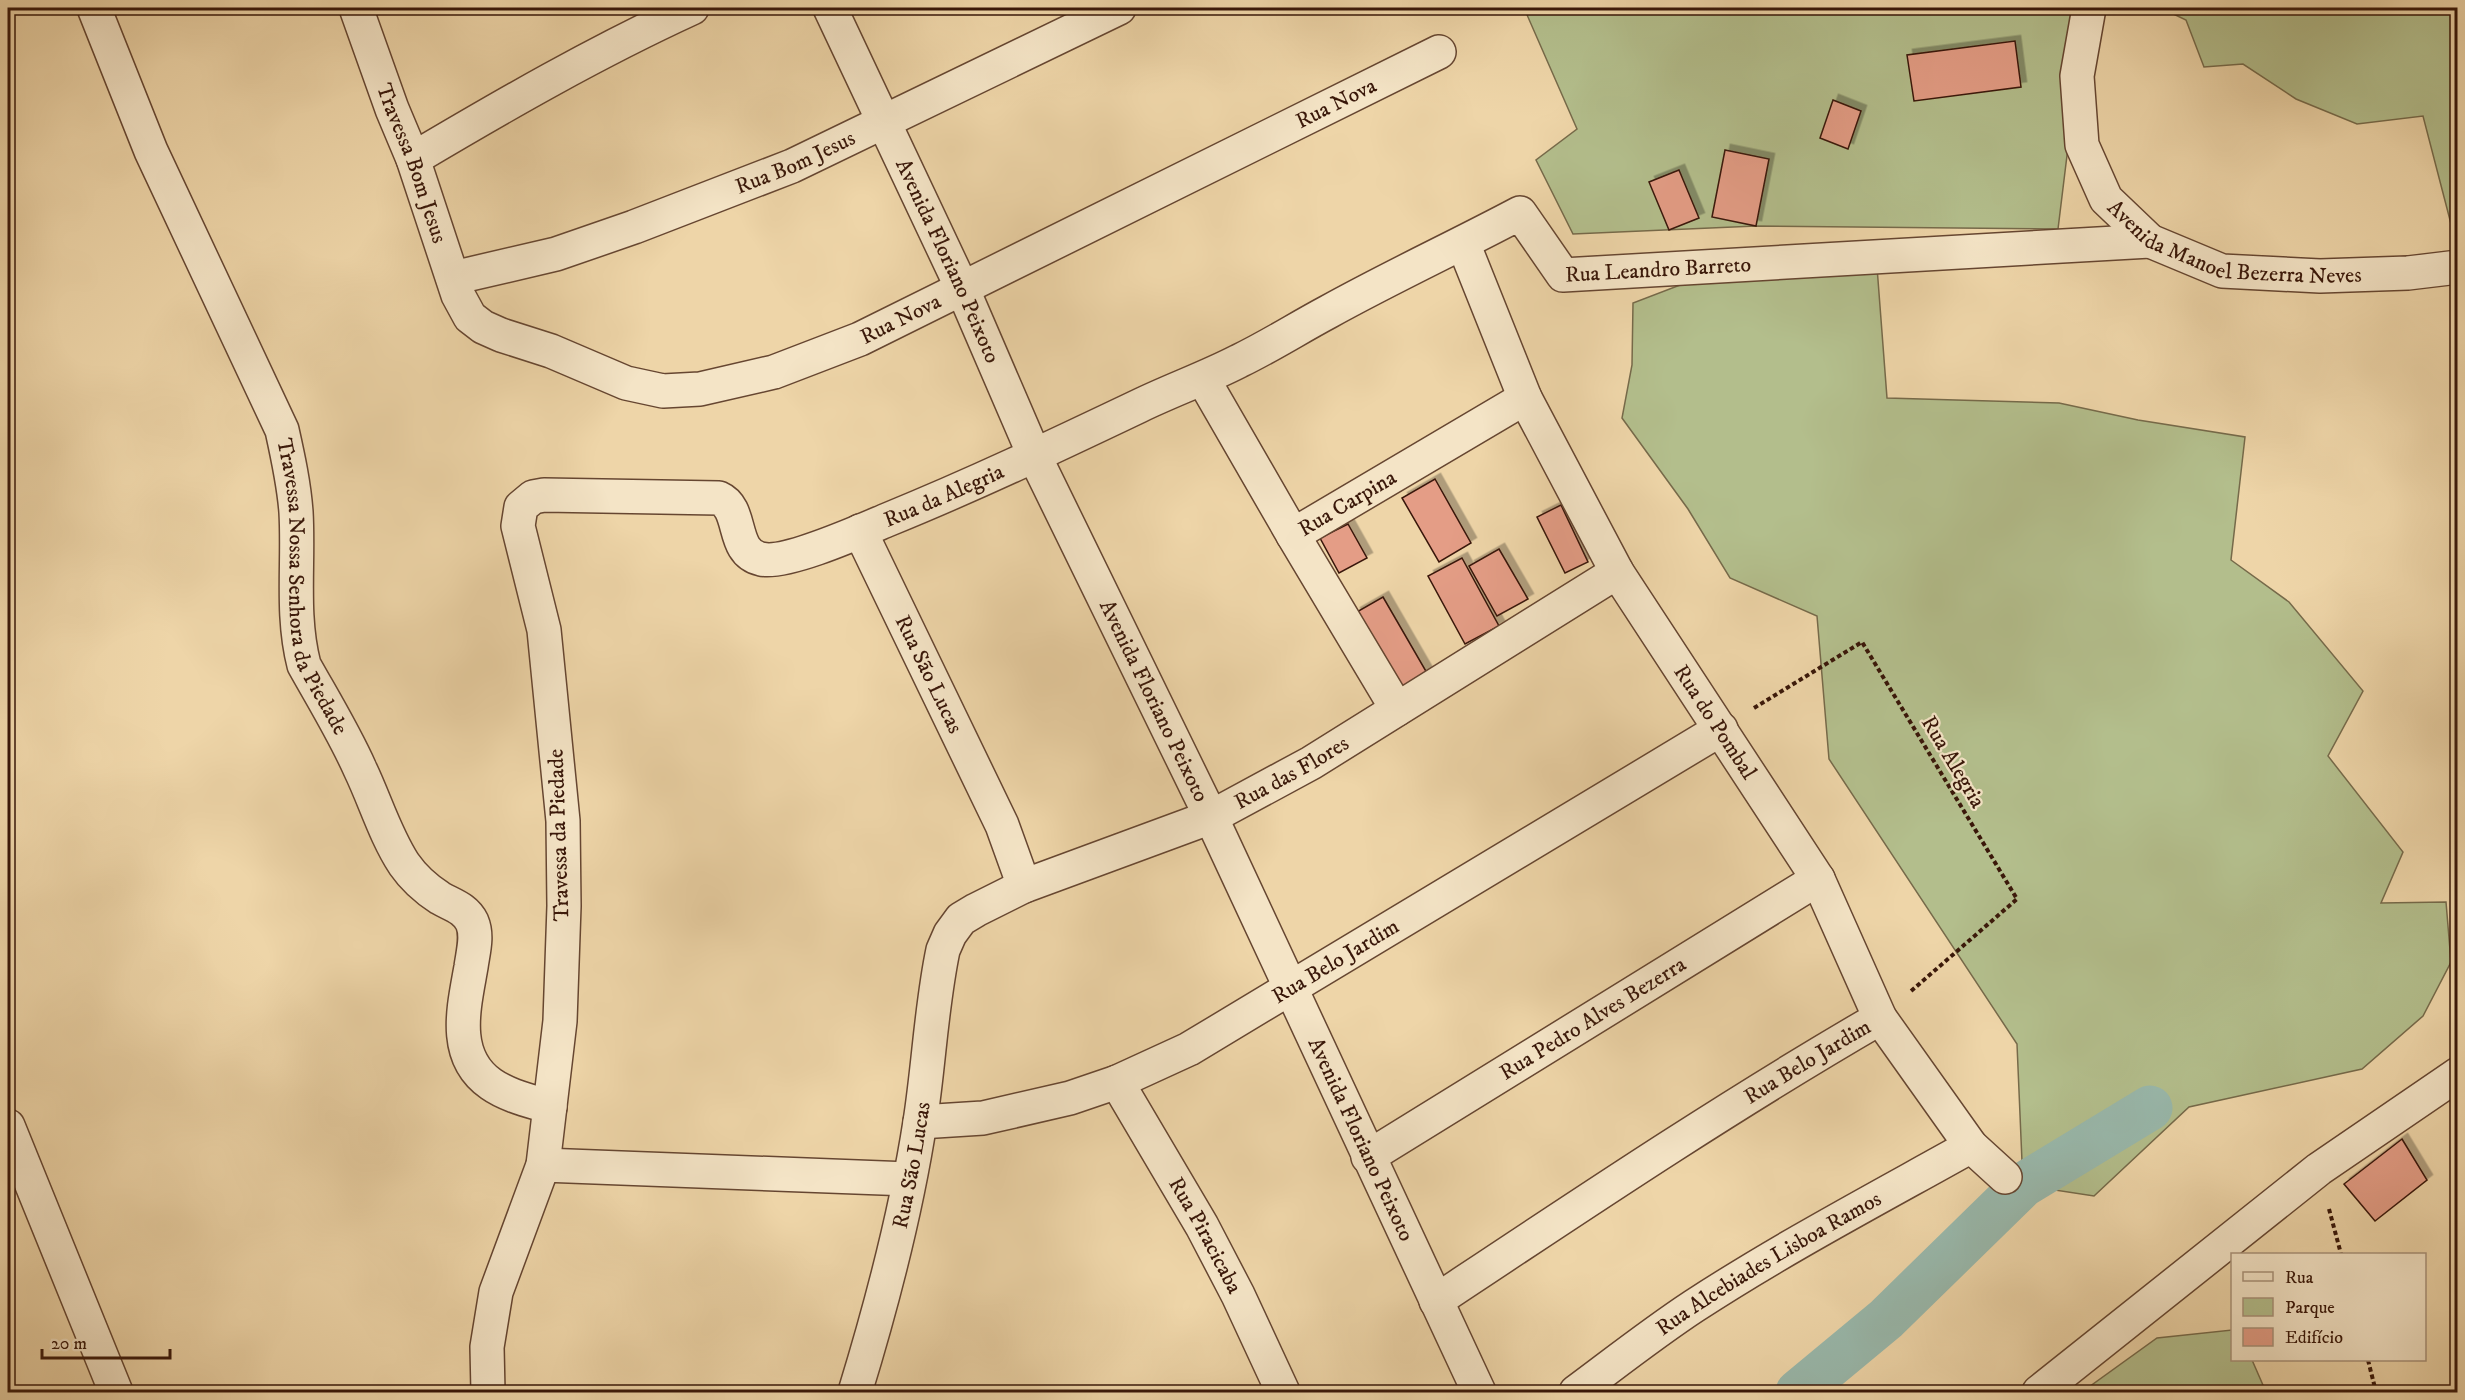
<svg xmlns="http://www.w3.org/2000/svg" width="2465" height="1400" viewBox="0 0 2465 1400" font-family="'IM FELL DW Pica',serif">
<defs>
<filter id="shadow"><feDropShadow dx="5.5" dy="-5.5" stdDeviation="0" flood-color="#0004"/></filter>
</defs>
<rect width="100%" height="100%" fill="#eed5a8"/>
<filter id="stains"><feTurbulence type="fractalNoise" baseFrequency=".00333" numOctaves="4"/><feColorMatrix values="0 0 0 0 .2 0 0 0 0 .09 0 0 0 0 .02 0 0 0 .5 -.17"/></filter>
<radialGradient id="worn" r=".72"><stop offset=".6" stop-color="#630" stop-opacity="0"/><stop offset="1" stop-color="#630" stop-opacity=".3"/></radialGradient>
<path fill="#b3be8c" stroke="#766a4a" stroke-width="1.5" d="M1524,8H2085L2058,229L1756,226L1573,234L1536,160L1577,129Z
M2161,8H2457V247L2423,116L2357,124L2296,99L2243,64L2204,67L2186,20Z
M1761,254L1877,267L1887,398L2059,403L2138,420L2245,437L2231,560L2289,602L2363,691L2328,756L2403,852L2381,903L2446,902L2451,962L2423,1016L2362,1069L2189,1107L2094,1196L2023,1185L2017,1044L1829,759L1817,616L1730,578L1688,509L1622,418L1632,365L1633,303Z
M2232,1330V1360H2252L2266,1392H2082L2157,1338Z"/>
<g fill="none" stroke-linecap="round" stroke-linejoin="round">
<path stroke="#99b8ab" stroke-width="45" d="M1798,1392L1886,1319L2023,1185L2150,1108"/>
</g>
<path fill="#e49d86" stroke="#391709" stroke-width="1.5" filter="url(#shadow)" d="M2015,41L2021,87L1914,101L1907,55Z
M1833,100L1861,111L1848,149L1820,138Z
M1725,150L1769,159L1756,226L1712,217Z
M1679,170L1699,218L1669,230L1649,182Z
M1435,479L1471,543L1439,562L1402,498Z
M1561,505L1588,562L1565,573L1537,517Z
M1348,524L1367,558L1339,573L1320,538Z
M1499,549L1528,599L1497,616L1469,566Z
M1462,558L1499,626L1465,644L1428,576Z
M1383,597L1427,673L1399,689L1355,613Z
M2402,1139L2427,1180L2375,1221L2344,1184Z"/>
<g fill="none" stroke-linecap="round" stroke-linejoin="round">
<g stroke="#664631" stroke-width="36">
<g id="minor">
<path id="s1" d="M94,8L151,151L282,430C288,457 294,484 296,512C299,563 291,615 304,665C323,699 344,733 360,769C375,800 385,835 404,864C413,877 426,889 440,898C452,905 465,908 472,922C478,936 473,952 471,967C464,1007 451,1056 491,1084C508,1096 531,1101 550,1107"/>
<path id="s2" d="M356,8L392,109L413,159L458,295L470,317L483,327L501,335L551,351L626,383L663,391L700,389L774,372L860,339L1439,52"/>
<path id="s3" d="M2089,8L2077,76L2082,145L2106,199L2150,241L2222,271L2320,276L2408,273L2458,267"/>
<path d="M413,159C504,105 596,52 692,8"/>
<path id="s4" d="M1463,243L1525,398L1617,572L1818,879L1880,1018L1971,1146L2005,1177"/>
<path id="s5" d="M453,278L556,254L634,227L792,166L1119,8"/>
<path id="s6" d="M1203,379L1293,535L1525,398"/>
<path id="s7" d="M860,531L1002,825L1024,886"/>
<path d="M1293,535L1397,709"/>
<path id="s8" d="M1117,1082L1202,1226L1238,1295L1283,1392"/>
<path id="s9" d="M920,1122L983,1118L1070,1098L1117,1082L1189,1049L1721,729"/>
<path d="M8,1126L116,1392"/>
<path id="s10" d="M1368,1157L1818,879"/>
<path d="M543,1165L909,1179"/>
<path id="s11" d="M1436,1301C1582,1204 1728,1106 1880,1018"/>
<path id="s12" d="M488,1392L487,1347L496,1292L543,1165L560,1021L564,906L563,821L544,630L518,526L521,507L533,497L544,495L719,498C744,509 730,552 761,559C785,565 861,531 887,520C973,485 1055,446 1139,406C1172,390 1206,378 1239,361C1270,346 1298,328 1328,312C1391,277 1456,247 1520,213L1563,275L2150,241"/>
<path id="s13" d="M855,1392C882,1304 906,1213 920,1122C929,1065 931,1007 943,950L950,934L961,919L976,910L1024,886L1211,817L1311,763L1617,572"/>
<path id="s14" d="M1576,1392C1615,1363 1653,1333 1694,1306C1783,1248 1878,1198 1971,1146"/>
</g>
</g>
<g stroke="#664631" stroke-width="36">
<g id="tertiary">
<path id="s15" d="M830,8L963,290L1035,457L1211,817L1479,1392"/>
<path d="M2039,1392L2319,1169L2458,1074"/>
</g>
</g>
<path stroke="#391709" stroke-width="4" stroke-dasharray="4.5 3" stroke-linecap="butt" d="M1754,708L1862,642L2017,899L1910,992
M2329,1209L2341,1254
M2368,1360L2376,1392"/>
<use href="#minor" stroke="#f4e4c6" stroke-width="33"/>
<use href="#tertiary" stroke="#f4e4c6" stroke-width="33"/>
</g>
<g text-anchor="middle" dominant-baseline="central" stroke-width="4.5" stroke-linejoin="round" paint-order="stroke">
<g font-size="22" fill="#391709" stroke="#f4e4c6">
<text stroke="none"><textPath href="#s2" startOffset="1274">Rua Nova</textPath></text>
<text stroke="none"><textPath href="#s2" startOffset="165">Travessa Bom Jesus</textPath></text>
<text stroke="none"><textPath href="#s5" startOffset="362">Rua Bom Jesus</textPath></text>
<text stroke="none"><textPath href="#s3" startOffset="340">Avenida Manoel Bezerra Neves</textPath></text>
<text stroke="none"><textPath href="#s15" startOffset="279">Avenida Floriano Peixoto</textPath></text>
<text stroke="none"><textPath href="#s12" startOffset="2187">Rua Leandro Barreto</textPath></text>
<text stroke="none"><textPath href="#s2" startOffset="788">Rua Nova</textPath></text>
<text stroke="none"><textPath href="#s12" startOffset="1374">Rua da Alegria</textPath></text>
<text stroke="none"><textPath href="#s6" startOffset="243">Rua Carpina</textPath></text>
<text stroke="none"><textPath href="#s1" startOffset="624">Travessa Nossa Senhora da Piedade</textPath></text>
<text stroke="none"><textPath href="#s7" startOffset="159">Rua São Lucas</textPath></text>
<text stroke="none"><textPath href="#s15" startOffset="765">Avenida Floriano Peixoto</textPath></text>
<text stroke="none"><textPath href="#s4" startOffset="543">Rua do Pombal</textPath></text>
<text transform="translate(1953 762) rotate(59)">Rua Alegria</text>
<text stroke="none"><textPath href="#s13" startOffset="850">Rua das Flores</textPath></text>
<text transform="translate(559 835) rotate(-92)">Travessa da Piedade</text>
<text stroke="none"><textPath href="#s9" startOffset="452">Rua Belo Jardim</textPath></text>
<text stroke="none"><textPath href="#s10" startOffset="264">Rua Pedro Alves Bezerra</textPath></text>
<text stroke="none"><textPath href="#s11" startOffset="442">Rua Belo Jardim</textPath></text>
<text stroke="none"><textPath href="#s15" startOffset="1250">Avenida Floriano Peixoto</textPath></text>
<text stroke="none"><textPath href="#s13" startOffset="234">Rua São Lucas</textPath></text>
<text stroke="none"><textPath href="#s8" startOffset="177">Rua Piracicaba</textPath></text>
<text stroke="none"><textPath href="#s14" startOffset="232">Rua Alcebiades Lisboa Ramos</textPath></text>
</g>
</g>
<rect width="2465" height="1400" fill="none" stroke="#eed5a8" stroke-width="30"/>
<rect x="9" y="9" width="2447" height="1382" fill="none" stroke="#391709" stroke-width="3"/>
<rect x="15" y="15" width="2435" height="1370" fill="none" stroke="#391709" stroke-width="1.5"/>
<rect x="2231" y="1253" width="195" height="108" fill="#f4e4c6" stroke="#a9927a" stroke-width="1.5"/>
<rect x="2243" y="1272" width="30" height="9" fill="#f4e4c6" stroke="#a9927a" stroke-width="1.5"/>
<text x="2285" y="1283" font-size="18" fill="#391709">Rua</text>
<rect x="2243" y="1298" width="30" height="18" fill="#b3be8c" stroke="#a9927a" stroke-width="1.5"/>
<text x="2285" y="1313" font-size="18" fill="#391709">Parque</text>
<rect x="2243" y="1328" width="30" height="18" fill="#e49d86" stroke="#a9927a" stroke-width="1.5"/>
<text x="2285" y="1343" font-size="18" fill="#391709">Edifício</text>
<path d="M42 1349v9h128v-9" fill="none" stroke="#391709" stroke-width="3"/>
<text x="51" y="1349" font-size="18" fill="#391709" stroke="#f4e4c6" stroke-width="4.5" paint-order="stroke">20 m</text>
<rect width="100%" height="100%" filter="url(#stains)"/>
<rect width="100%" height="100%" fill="url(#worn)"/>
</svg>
